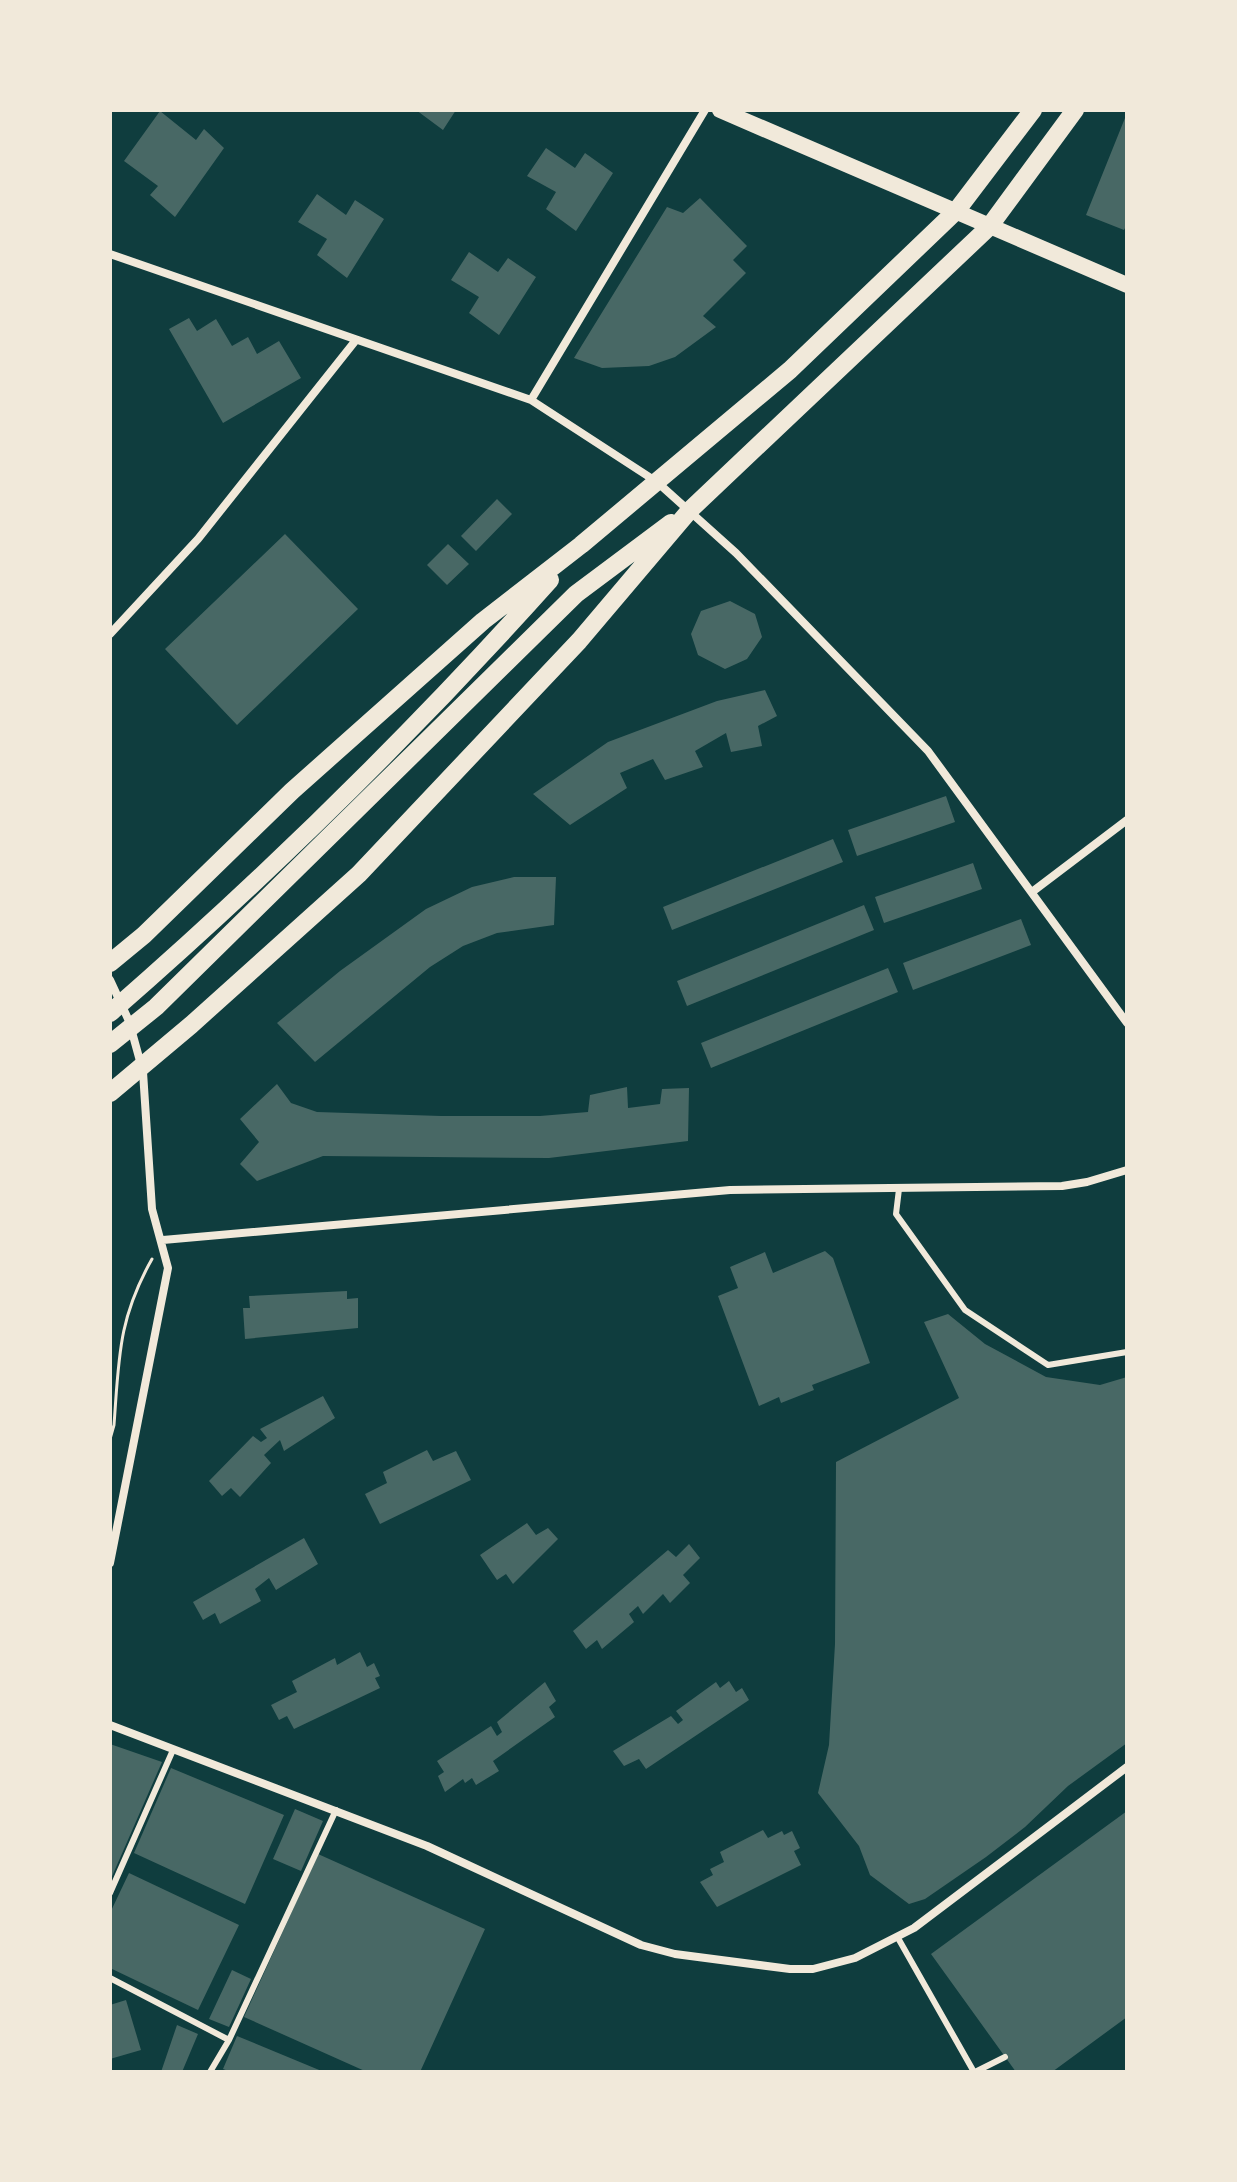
<svg xmlns="http://www.w3.org/2000/svg" width="1237" height="2182" viewBox="0 0 1237 2182" font-family="'Golos Text',sans-serif">
<rect width="100%" height="100%" fill="#0f3d3e"/>
<path fill="#486865" d="M416,110H456L443,130Z
M160,111L196,140L204,129L224,148L175,217L150,195L158,186L124,161Z
M1125,118L1127,224L1124,230L1086,215Z
M546,148L575,168L585,153L613,173L576,231L546,209L556,192L527,176Z
M317,194L346,215L355,200L384,219L347,278L317,255L327,239L298,222Z
M700,198L747,246L733,260L746,273L703,316L716,327L675,357L649,366L602,368L574,358L667,207L683,213Z
M469,252L498,272L508,258L536,277L499,335L469,313L479,297L451,280Z
M189,318L197,331L216,319L232,346L248,337L257,354L279,341L301,378L223,423L169,329Z
M497,499L512,514L476,551L461,536Z
M285,534L358,609L237,725L165,649Z
M448,544L469,564L447,585L427,565Z
M730,601L755,614L762,637L747,659L725,669L698,655L691,634L701,611Z
M765,690L777,716L758,726L762,746L731,752L726,733L695,751L703,767L665,780L653,759L620,773L627,788L570,825L533,794L608,742L717,701Z
M946,796L955,822L857,856L848,830Z
M833,839L843,862L672,930L663,907Z
M973,863L982,889L884,923L875,897Z
M514,877H556L554,925L497,933L463,946L430,967L315,1062L277,1023L340,971L426,909L472,887Z
M864,905L874,930L687,1006L677,981Z
M1021,919L1031,945L913,990L903,963Z
M888,968L898,992L711,1068L701,1043Z
M277,1084L291,1103L317,1112L441,1116H540L588,1112L590,1095L627,1087L628,1108L660,1104L662,1089L689,1088L688,1141L549,1158L323,1156L257,1181L240,1164L259,1142L240,1119Z
M825,1251L833,1258L870,1363L812,1385L814,1390L781,1403L779,1397L759,1406L718,1296L738,1288L730,1267L765,1252L773,1273Z
M347,1291V1299L358,1298V1328L245,1339L243,1308H250L249,1296Z
M948,1314L985,1344L1046,1377L1100,1385L1127,1377V1743L1068,1786L1025,1827L986,1857L925,1899L909,1904L870,1875L859,1846L818,1793L829,1745L835,1644L836,1462L959,1398L924,1322Z
M323,1396L335,1418L284,1451L280,1440L264,1455L271,1463L240,1497L231,1488L222,1496L209,1481L253,1436L261,1442L267,1438L260,1429Z
M427,1450L433,1461L456,1451L471,1480L380,1524L365,1494L387,1483L383,1472Z
M527,1523L536,1535L548,1528L558,1539L513,1584L506,1574L497,1580L480,1555Z
M304,1538L318,1564L276,1590L269,1578L255,1589L261,1601L220,1624L215,1613L203,1620L193,1602Z
M689,1544L700,1558L683,1575L690,1583L670,1603L663,1594L643,1614L638,1606L629,1614L634,1622L602,1649L597,1640L586,1649L573,1631L668,1550L676,1557Z
M360,1652L367,1667L374,1663L380,1676L375,1678L380,1688L294,1729L287,1716L279,1720L271,1705L297,1692L292,1681L335,1658L337,1665Z
M729,1681L736,1692L742,1688L749,1700L646,1769L639,1759L624,1766L613,1751L671,1716L678,1724L683,1720L676,1711L716,1682L720,1688Z
M545,1682L556,1701L549,1707L555,1717L493,1761L499,1771L476,1785L472,1778L465,1783L463,1779L445,1792L438,1776L444,1772L437,1761L491,1726L497,1736L502,1732L497,1722Z
M110,1744L162,1762L110,1881Z
M171,1768L284,1815L245,1904L134,1853Z
M295,1809L323,1821L301,1871L273,1859Z
M1127,1811V2017L1052,2072H1016L931,1954Z
M763,1830L768,1838L782,1831L784,1835L792,1831L800,1848L794,1851L801,1865L717,1907L700,1882L713,1875L710,1869L724,1862L720,1852Z
M318,1854L485,1929L420,2072H367L244,2017Z
M129,1873L239,1925L198,2010L110,1968V1913Z
M232,1970L251,1979L229,2027L209,2019Z
M126,2000L141,2050L110,2059V2005Z
M177,2025L198,2034L182,2072H161Z
M237,2036L324,2072H231L223,2069Z"/>
<g fill="none" stroke-linecap="round" stroke-linejoin="round">
<path stroke="#f1e9da" stroke-width="3" d="M110,1439L114,1425C119,1358 118,1319 152,1259"/>
<path stroke="#f1e9da" stroke-width="6" d="M899,1189L896,1214L965,1310L1048,1365L1127,1352
M110,1893L173,1750
M898,1938L974,2072
M110,1978L229,2040
M210,2072L229,2040L336,1810
M975,2072L1005,2057"/>
<path stroke="#f1e9da" stroke-width="8" d="M110,254L531,400L657,482L736,553L928,751L1127,1023
M531,400L705,110
M110,634L198,539L356,340
M1032,892L1127,820
M110,980L129,1021L143,1072L152,1209L168,1268L110,1563
M163,1240L730,1190L1062,1186L1087,1182L1127,1170
M110,1725L427,1846L641,1945L675,1954L790,1969H813L855,1958L914,1928L1127,1767"/>
<path stroke="#f1e9da" stroke-width="16" d="M720,110L1127,285"/>
<path stroke="#f1e9da" stroke-width="18" d="M110,963L144,935L292,791L483,621L581,545L790,370L957,210L1033,110
M110,1013C265,878 413,733 550,580
M110,1044L156,1007L576,594L671,523
M110,1093L191,1025L359,874L579,641L690,510L989,227L1075,110"/>
</g>
<rect width="1237" height="2182" fill="none" stroke="#f1e9da" stroke-width="224"/>
</svg>
